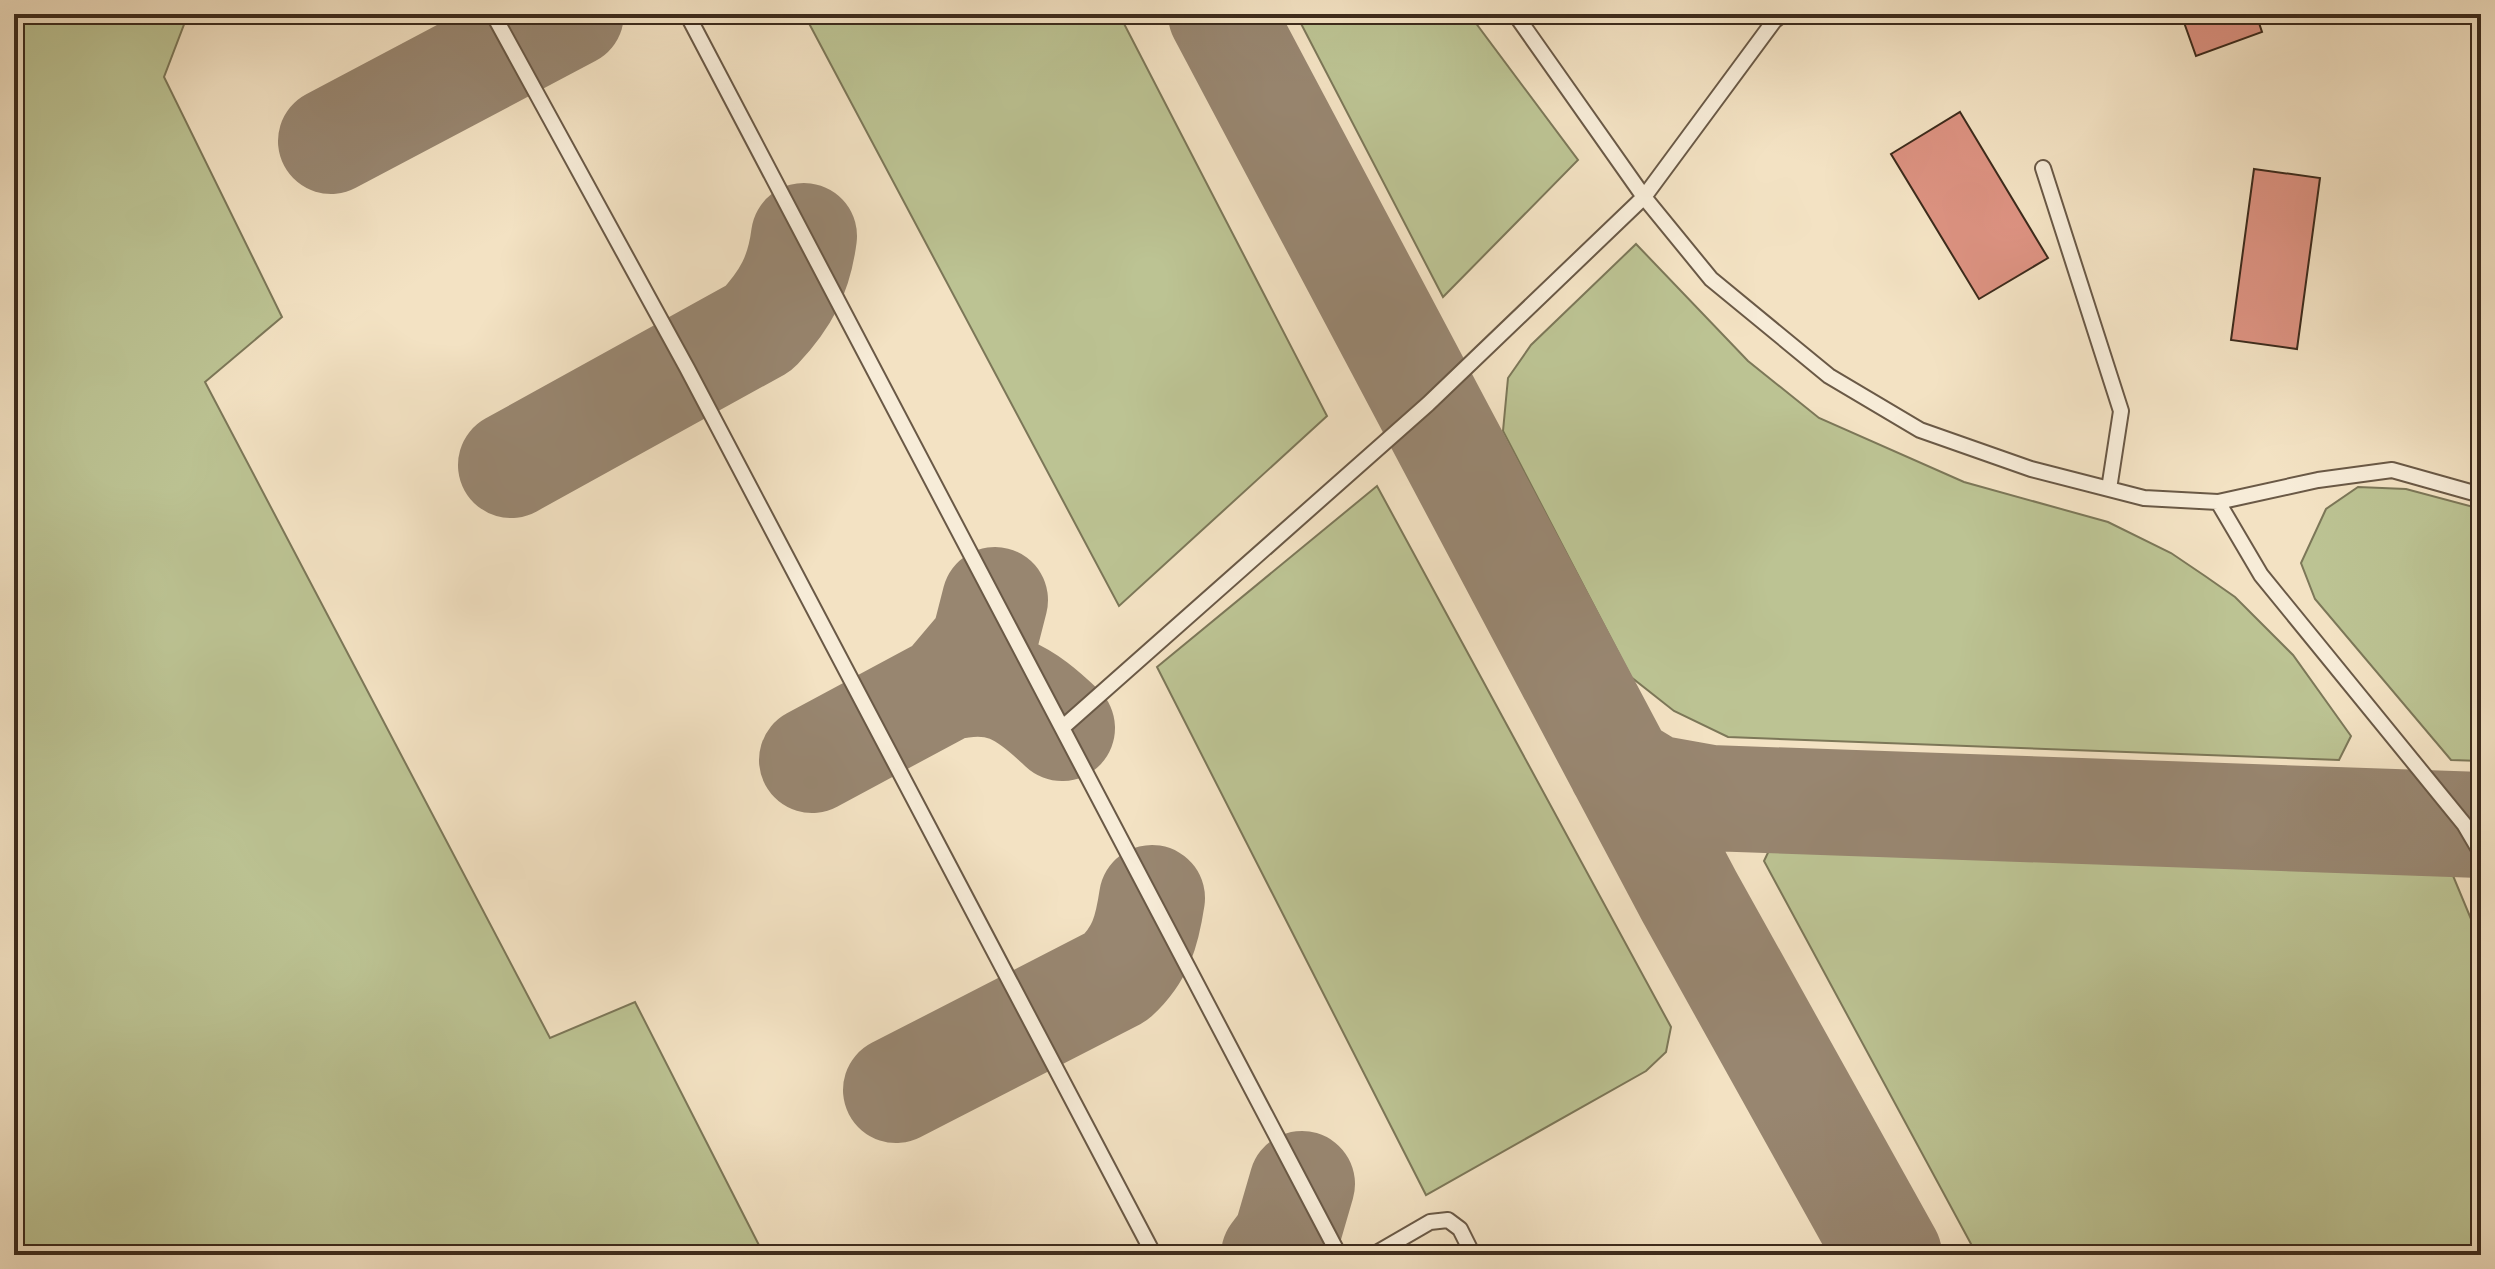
<svg xmlns="http://www.w3.org/2000/svg" width="2495" height="1269" viewBox="0 0 2495 1269" font-family="'Old Standard TT',serif">
<rect width="100%" height="100%" fill="#f3e2c3"/>
<filter id="stains"><feTurbulence type="fractalNoise" baseFrequency=".0025" numOctaves="4"/><feColorMatrix values="0 0 0 0 .2 0 0 0 0 .09 0 0 0 0 .02 0 0 0 .5 -.17"/></filter>
<radialGradient id="worn" r=".72"><stop offset=".6" stop-color="#630" stop-opacity="0"/><stop offset="1" stop-color="#630" stop-opacity=".3"/></radialGradient>
<path fill="#bcc393" stroke="#7c7758" stroke-width="2" d="M14,14H188L164,77L282,317L205,382L550,1038L635,1002L764,1255H14Z
M804,14H1119L1327,416L1119,606Z
M1296,14H1469L1578,160L1443,297Z
M1636,244L1748,361L1819,418L1964,482L2108,522L2171,553L2205,576L2235,597L2293,655L2351,736L2339,760L1728,737L1674,711L1631,677L1503,431L1508,378L1531,345Z
M1377,486L1671,1027L1666,1052L1646,1071L1426,1195L1157,667Z
M2358,487L2406,489L2481,509V761L2451,760L2315,599L2301,563L2326,509Z
M1774,840L2444,854L2481,943L2479,1255H1977L1764,861Z"/>
<g fill="none" stroke-linecap="round" stroke-linejoin="round">
<path stroke="#988670" stroke-width="106" d="M1221,14L1689,896L1889,1255
M331,141L571,14
M511,465L759,328C786,299 799,275 804,236
M946,688C999,675 1024,692 1062,728
M812,760L946,688L984,643L995,600
M1621,768L1654,788L1710,798L2481,825
M896,1090L1116,977C1141,954 1147,931 1152,898
M1274,1255L1286,1239L1302,1184"/>
</g>
<path fill="#dc9281" stroke="#3d2b1c" stroke-width="2" d="M2181,14H2256L2262,32L2196,56Z
M1960,112L2048,258L1979,299L1891,154Z
M2254,169L2320,178L2297,349L2231,340Z"/>
<g fill="none" stroke-linecap="round" stroke-linejoin="round">
<g stroke="#6a5946" stroke-width="18">
<path id="lane" d="M493,14L687,368L1154,1255
M687,14L1339,1255
M1515,14L1644,197L1711,279L1829,376L1920,430L2031,469L2144,498L2218,502L2261,575L2464,824L2481,853
M2043,168L2121,411L2109,489
M2218,502L2318,480L2392,470L2481,495
M1062,728L1428,404L1644,197L1774,21L1783,14
M1373,1255L1430,1222L1448,1220L1460,1229L1473,1255"/>
</g>
<use href="#lane" stroke="#f7ecd8" stroke-width="14"/>
</g>
<rect width="2495" height="1269" fill="none" stroke="#f3e2c3" stroke-width="48"/>
<rect x="16" y="16" width="2463" height="1237" fill="none" stroke="#3d2b1c" stroke-width="4"/>
<rect x="24" y="24" width="2447" height="1221" fill="none" stroke="#3d2b1c" stroke-width="2"/>
<rect width="100%" height="100%" filter="url(#stains)"/>
<rect width="100%" height="100%" fill="url(#worn)"/>
</svg>
